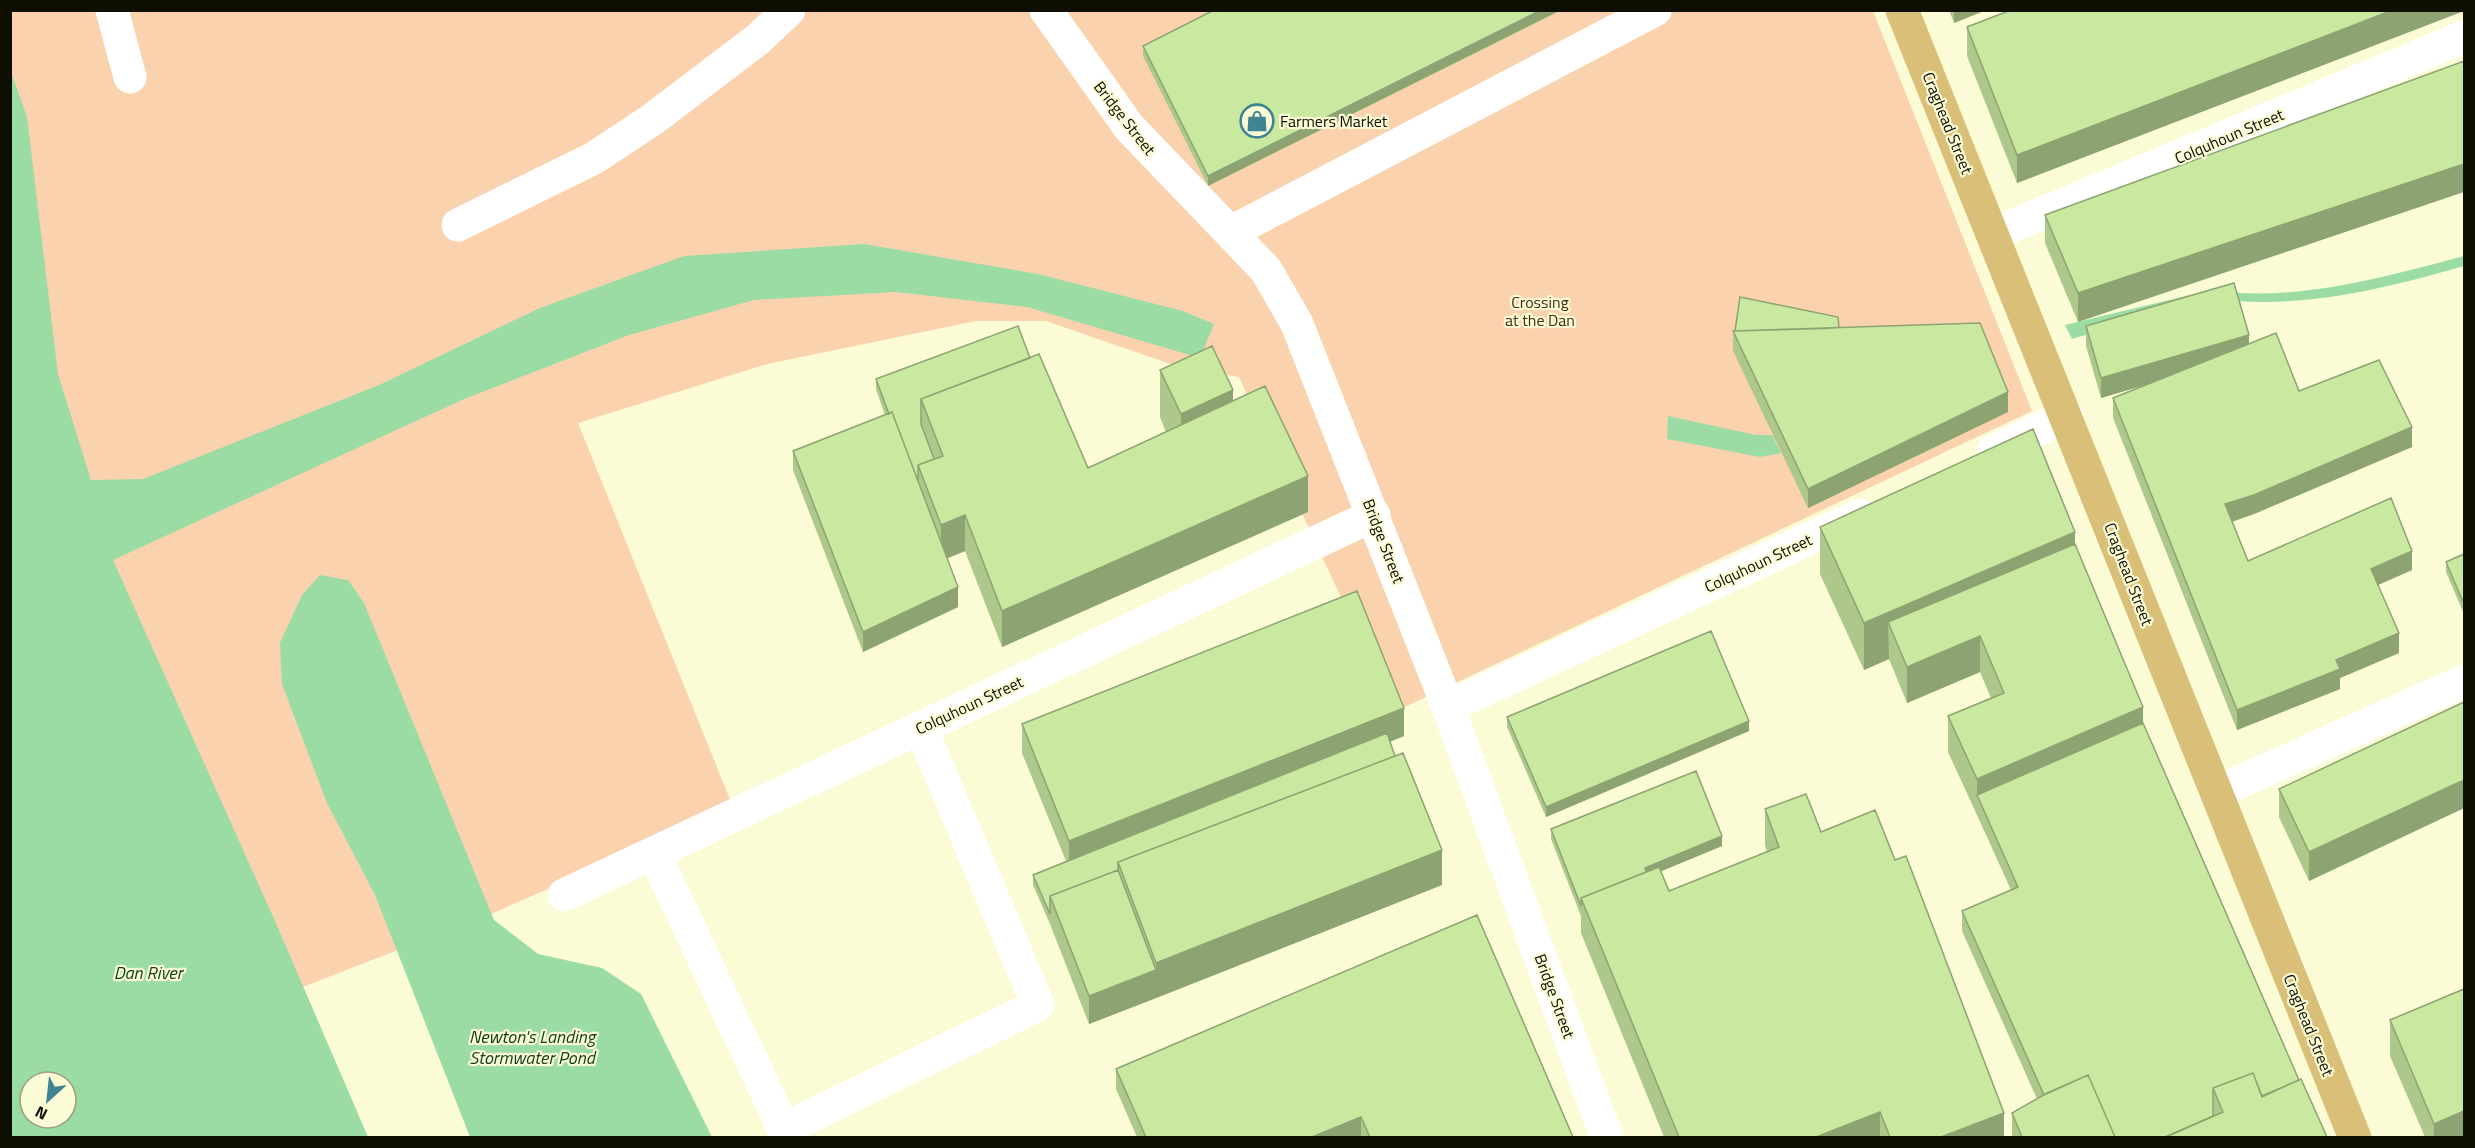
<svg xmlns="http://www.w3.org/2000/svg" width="2475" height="1148" viewBox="0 0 2475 1148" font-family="'Titillium Web',sans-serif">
<rect width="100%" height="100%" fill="#fbfbd6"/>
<path fill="#fad2ae" d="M10,11H1873L2032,411L1394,712L1239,377L1179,367L1046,321H976L767,364L578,423L733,807L498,911L246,1009L11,263Z"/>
<path fill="#9bdca5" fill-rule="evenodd" d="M10,69L27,117L58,374L91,480L143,479L379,385L540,308L684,256L864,244L1038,274L1183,311L1214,324L1200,358L1027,307L896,292L754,300L629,335L462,400L113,560L275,921L368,1137H11ZM30,1082H66V1118H30Z
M2464,256V266C2384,289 2296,311 2212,298L2072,339L2065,325L2211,290C2292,303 2386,277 2464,256Z
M1668,416L1756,435H1772L1781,453L1760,457L1667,439Z
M320,575L348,580L364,603L494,920L538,954L602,968L641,994L712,1137H470L375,895L327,803L282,684L280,643L302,595Z"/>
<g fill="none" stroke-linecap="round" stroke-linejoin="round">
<path stroke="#fff" stroke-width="33" d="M112,10L130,77
M1046,10L1129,127L1266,270L1297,324L1448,707L1607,1138
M458,225L594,158L653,119L757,40L789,10
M1231,232L1655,10
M1993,234L2464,37
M1993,451L2067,416
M1448,707L1860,515
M2215,793L2464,681
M654,853L788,1138
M564,895L1374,515
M784,1129L1038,1005L921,728"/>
<path stroke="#dabf79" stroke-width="33" d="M1902,10L2355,1138"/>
</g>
<path fill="#adc88a" d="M1214,10H1561L1208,186L1143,56V46Z
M1949,10H1986L1954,23Z
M2464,10L2017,183L1967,56V27Z
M2464,61L2078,322L2045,243V215Z
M2086,326L2249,343L2299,391L2412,447L2254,514L2232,522L2248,561L2412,570L2378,585L2399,653L2340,678V689L2237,730L2113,418V398L2148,384L2101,398L2086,346Z
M1839,328L2008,412L1808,508L1733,351V331Z
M1030,358L1088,468L1166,432L1160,417V370L1233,401L1308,512L1002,647L965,551L947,558L958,607L863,652L793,470V451L885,415L876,389V379Z
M1820,527L2075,544L2143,723L2299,1080L2327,1137H2012V1113L2037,1099L1962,931V911L2011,890L1977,815L1948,752V716L1991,698L1980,672L1907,703L1889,659L1864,670L1820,574Z
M2464,554V614L2446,572V562Z
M2464,702V808L2309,881L2279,817V789Z
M1507,717L1749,731L1546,817L1507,727Z
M1022,724L1404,736L1390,742L1442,885L1156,998L1089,1024L1050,924L1033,885V875L1066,861L1022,753Z
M1765,809L1821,832L2004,1137H1664L1581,933V916L1551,839V829L1722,846L1661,871L1669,891L1767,852L1765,845Z
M2390,1020L2464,1137H2425L2390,1056Z
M1116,1069L1573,1137H1361V1136L1358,1137H1137L1116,1089Z"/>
<path fill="#8da371" d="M1541,10H1561L1208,186V176Z
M1954,10H1986L1954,23Z
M2393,10L2464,11L2017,183V155Z
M2464,164V192L2078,322V293Z
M2249,335V354L2101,398V378Z
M1233,390V437L1181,462V414Z
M2008,392V412L1808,508V489Z
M2412,427V447L2254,514L2225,524V504Z
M1308,476V512L1002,647V611Z
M965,515V551L941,561V525Z
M2075,532V579L1888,622L1889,659L1864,670V623Z
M2412,551V570L2371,588V569Z
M958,587V607L863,652V632Z
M2399,633V653L2340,678V689L2237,730V710L2336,660Z
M1980,636V672L1907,703V667Z
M2143,707V742L1977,795V779Z
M1404,708V736L1069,869V841Z
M1749,721V731L1546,817V807Z
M2464,780V808L2309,881V852Z
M1722,836V846L1645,878V868Z
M1442,850V885L1156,998V963Z
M1156,970V998L1089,1024V996Z
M2464,1111V1137H2434V1124Z
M1880,1112V1137H1816Z
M2004,1113V1137H1941Z
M1361,1117V1136L1358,1137H1312Z"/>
<path fill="#c9e9a1" stroke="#8da371" stroke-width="1.5" d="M1214,10H1541L1208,176L1143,46Z
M2011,10H2393L2017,155L1967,27Z
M2464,61V164L2078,293L2045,215Z
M2234,283L2249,335L2101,378L2086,326Z
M1740,297L1838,317L1839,328L1735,331Z
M1980,323L2008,392L1808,489L1733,331Z
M1018,326L1030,358L921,399V424L934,459L918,465V481L892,412L889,414L876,379Z
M2276,333L2299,391L2379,360L2412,427L2254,495L2225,504L2248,561L2391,498L2412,551L2371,569L2399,633L2336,660L2340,669L2237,710L2113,398Z
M1212,346L1233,390L1181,414L1160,370Z
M1039,354L1088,468L1265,386L1308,476L1002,611L965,515L941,525L918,465L943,456L921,399Z
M892,412L958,587L863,632L793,451Z
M2033,429L2075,532L1864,623L1820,527Z
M2075,544L2143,707L1977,779L1948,716L2004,693L1980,636L1907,667L1888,622Z
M2464,554V604L2446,562Z
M1357,591L1404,708L1069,841L1022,724Z
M1711,631L1749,721L1546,807L1507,717Z
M2464,702V780L2309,852L2279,789Z
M2143,723L2299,1080L2262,1096L2253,1073L2213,1088V1116L2165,1137H2115L2088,1075L2044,1095L1962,911L2018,887L1977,795Z
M1387,733L1395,756L1118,862V870L1050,896V914L1033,875Z
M1403,753L1442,850L1156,963L1118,862Z
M1696,771L1722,836L1645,868L1646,872L1581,898V906L1551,829Z
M1806,794L1821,832L1875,810L1895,860L1906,856L2004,1113L1941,1137H1890L1880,1112L1816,1137H1679L1581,898L1659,867L1669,891L1779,847L1765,809Z
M1118,870L1156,970L1089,996L1050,896Z
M1477,915L1573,1137H1370L1361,1117L1312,1137H1146L1116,1069Z
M2464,989V1111L2434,1124L2390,1020Z
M2253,1073L2262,1097L2301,1079L2327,1137H2166L2223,1112L2213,1088Z
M2088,1075L2115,1137H2022L2012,1113L2047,1093Z"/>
<defs>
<g id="shop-ring" transform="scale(1.725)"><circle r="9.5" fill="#fbfbd6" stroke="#3f8491" stroke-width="1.5"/><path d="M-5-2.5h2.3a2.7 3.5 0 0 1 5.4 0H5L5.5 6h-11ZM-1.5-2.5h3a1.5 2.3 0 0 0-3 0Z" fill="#3f8491"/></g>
</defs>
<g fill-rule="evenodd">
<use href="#shop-ring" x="1257" y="121"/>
</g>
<g text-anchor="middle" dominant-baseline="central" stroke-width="4.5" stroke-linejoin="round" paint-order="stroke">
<g font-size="16" fill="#0e0e03" stroke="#fbfbd6">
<text transform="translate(1125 118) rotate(52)">Bridge Street</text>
<text transform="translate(1948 123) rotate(68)">Craghead Street</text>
<text transform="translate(2229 136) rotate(-23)">Colquhoun Street</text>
<text transform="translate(1384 541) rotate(69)">Bridge Street</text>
<text transform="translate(1758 563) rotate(-25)">Colquhoun Street</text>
<text transform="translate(2129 574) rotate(69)">Craghead Street</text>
<text transform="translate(969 705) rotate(-25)">Colquhoun Street</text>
<text transform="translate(1555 996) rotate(70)">Bridge Street</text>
<text transform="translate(2309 1025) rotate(68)">Craghead Street</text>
</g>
<g font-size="16" fill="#0e0e03" stroke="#fbfbd6" text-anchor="start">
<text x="1280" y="121">Farmers Market</text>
</g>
<g font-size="16" fill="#452d14" stroke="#fbfbd6">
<text x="1540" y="302">Crossing<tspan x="1540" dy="18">at the Dan</tspan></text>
</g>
<g font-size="18" font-style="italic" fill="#103f1c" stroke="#fbfbd6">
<text x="148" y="972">Dan River</text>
<text x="532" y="1036">Newton's Landing<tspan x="532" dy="21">Stormwater Pond</tspan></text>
</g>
</g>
<rect width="2475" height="1148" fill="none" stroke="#0e0e03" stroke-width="24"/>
<g transform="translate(48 1100) rotate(207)"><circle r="28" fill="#fbfbd6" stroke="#9c9c82" stroke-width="1.5"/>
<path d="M0-4.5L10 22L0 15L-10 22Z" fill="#3f8491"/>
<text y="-9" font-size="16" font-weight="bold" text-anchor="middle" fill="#0e0e03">N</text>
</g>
</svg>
